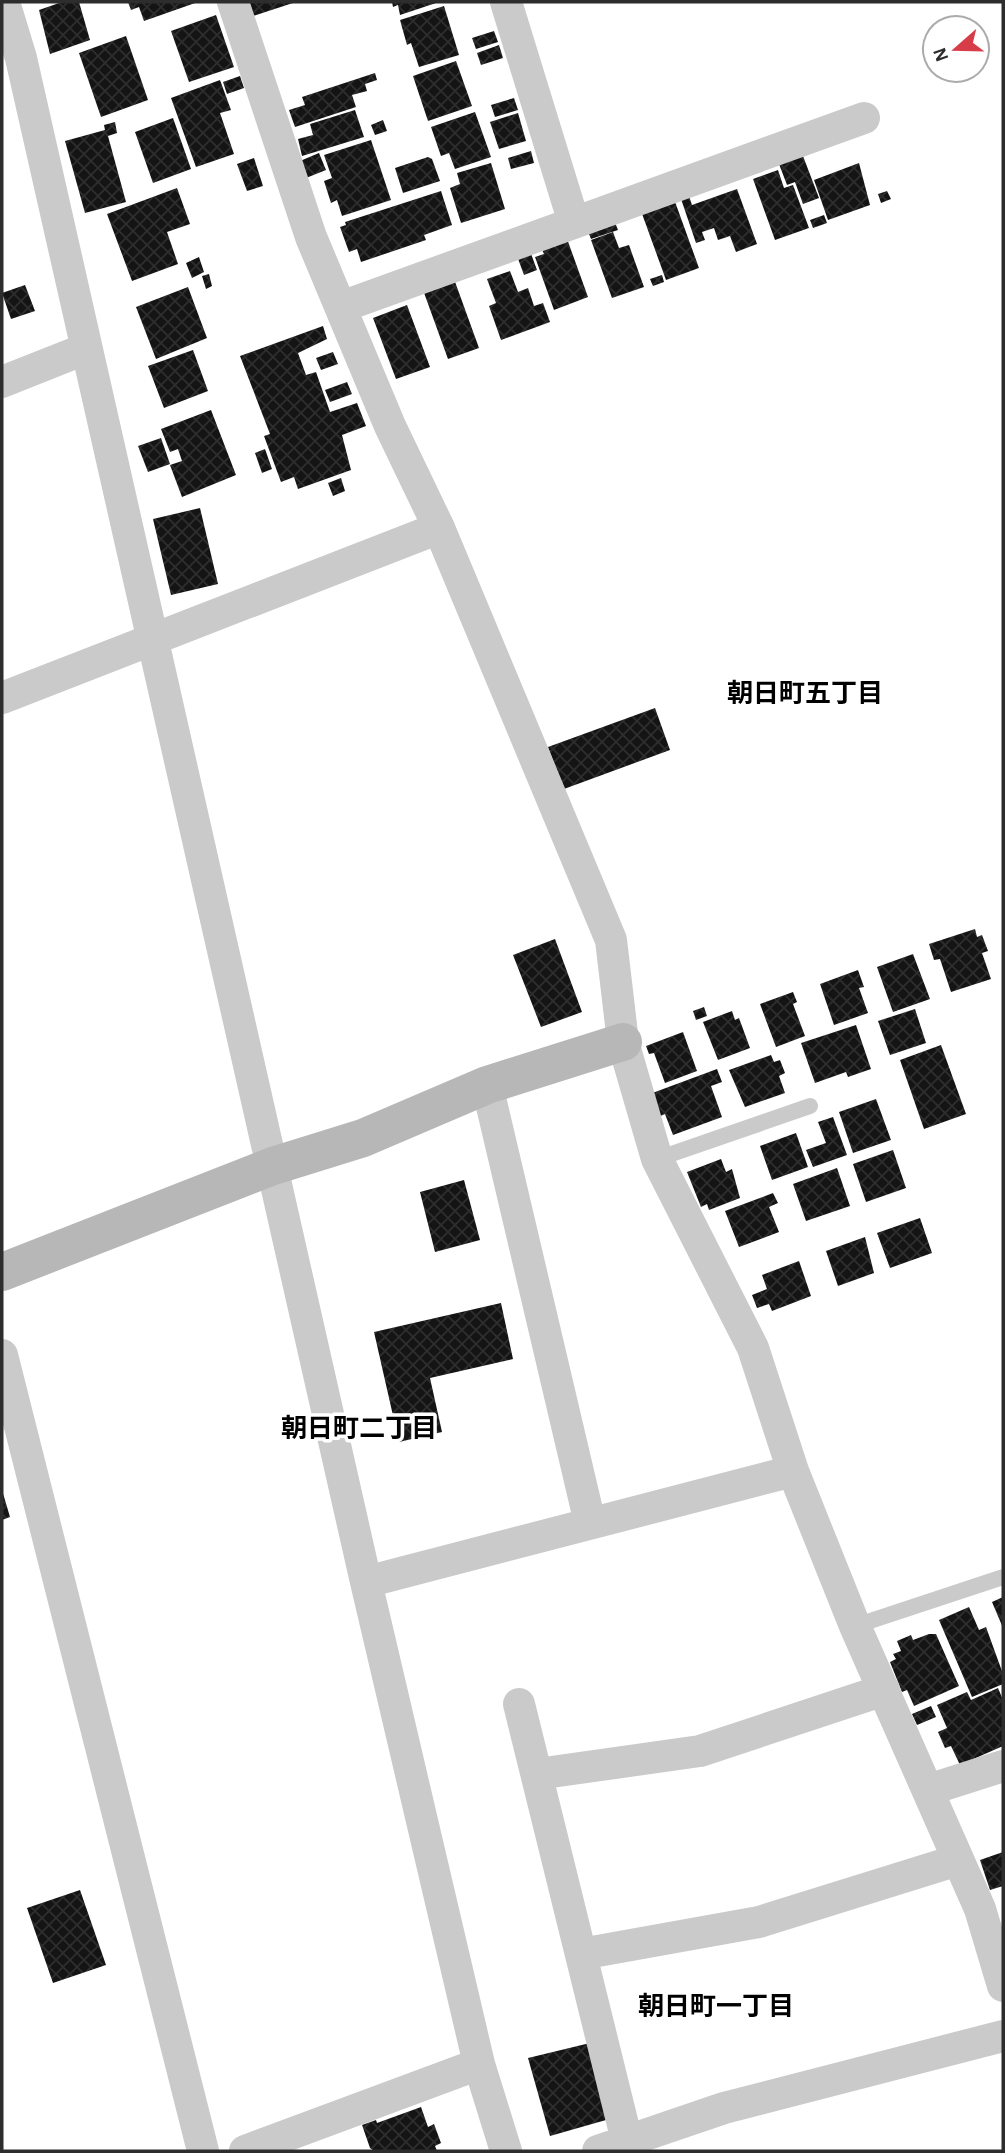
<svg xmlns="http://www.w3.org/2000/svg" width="1005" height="2153" viewBox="0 0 1005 2153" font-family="'Alegreya Sans','Noto Sans JP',sans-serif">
<defs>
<pattern id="building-cross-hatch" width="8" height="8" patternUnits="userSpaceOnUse" patternTransform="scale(1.75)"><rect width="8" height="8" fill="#141414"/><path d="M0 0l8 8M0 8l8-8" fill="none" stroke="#2e2e2e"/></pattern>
</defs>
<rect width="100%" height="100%" fill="#fff"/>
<path fill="url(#building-cross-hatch)" d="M62,2H79L90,40L50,54L39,10Z
M128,2H198L144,21L139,7L131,10Z
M249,2H296L253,16Z
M392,2H439L400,15L398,5L393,7Z
M444,6L459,55L419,67L411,43L407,45L400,20Z
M216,15L234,67L189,82L171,31Z
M494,31L498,42L476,49L472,38Z
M126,36L148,100L101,117L79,53Z
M499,45L503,58L481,65L477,53Z
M456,61L472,106L428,121L413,76Z
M375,73L377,80L365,84L367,91L352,95L356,107L295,127L289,110L305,105L302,97Z
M240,76L244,88L227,94L223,82Z
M220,80L231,110L220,113L234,154L196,167L171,98Z
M514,98L518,110L495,117L491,105Z
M355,110L364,137L302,156L298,139L313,135L310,124Z
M475,112L491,157L455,169L449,153L441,156L431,127Z
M518,113L526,141L499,149L490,122Z
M173,118L191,169L153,183L135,132Z
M383,120L387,131L375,135L371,125Z
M115,122L117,133L108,136L126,202L85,213L65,141L105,130L104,125Z
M371,140L391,200L342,216L337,200L331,203L324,181L332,178L324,155Z
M531,151L534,163L511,169L508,158Z
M319,153L326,170L306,178L300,161Z
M803,156L819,198L803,204L795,182L787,185L779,164Z
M428,157L432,159L440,181L403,193L395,168Z
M254,158L263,186L247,191L237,164Z
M491,163L505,209L461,223L450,188L460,184L457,173Z
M859,163L870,205L828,220L814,180Z
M778,170L784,188L793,185L809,228L775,240L753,179Z
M177,188L190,224L167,232L178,264L132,281L107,214Z
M737,189L757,244L736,252L730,236L718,240L714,228L702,232L705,240L696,243L680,196L688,193L692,205Z
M441,191L452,225L424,235L426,240L361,262L357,249L349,252L340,227L346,225L345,222Z
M887,191L891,199L881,203L878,194Z
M674,199L699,268L666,280L641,211Z
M824,215L827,223L813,228L810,220Z
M614,220L618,230L591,239L587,229Z
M613,232L619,248L629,245L644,287L612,298L591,240Z
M566,236L588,297L554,310L535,257L544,254L540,245Z
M530,251L537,270L524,275L517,256Z
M199,257L204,272L192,278L186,263Z
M510,271L518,292L528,288L534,306L543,303L550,322L501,340L489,306L496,303L487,279Z
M209,274L212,286L206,289L202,276Z
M662,275L664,282L653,286L650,279Z
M454,279L479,348L448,359L423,290Z
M25,285L35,311L11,319L2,293Z
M188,287L207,338L156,359L136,307Z
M407,305L430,367L396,379L373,318Z
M323,326L327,339L298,353L306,375L316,372L330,412L357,403L366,426L342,435L351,470L298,489L294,477L281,482L264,436L270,434L240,356Z
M193,350L208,391L164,408L148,366Z
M333,352L338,364L321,370L316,358Z
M347,382L352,394L330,402L325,390Z
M211,410L236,475L182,497L170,465L182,461L178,449L170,452L161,429Z
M161,438L170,464L148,472L138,446Z
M265,449L272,469L262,473L255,453Z
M341,478L345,491L333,496L328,483Z
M200,508L218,584L171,595L153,519Z
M655,708L670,750L564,789L548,747Z
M975,929L977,937L982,935L988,951L982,953L991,979L951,992L940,959L934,960L929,944Z
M555,939L582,1012L541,1027L513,955Z
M913,954L930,999L893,1012L877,967Z
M858,970L864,987L859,988L868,1013L834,1025L820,984Z
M793,992L797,1002L793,1004L805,1036L776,1047L760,1004Z
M704,1007L707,1016L696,1020L693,1011Z
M915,1009L926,1043L890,1055L878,1021Z
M732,1011L735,1020L739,1018L750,1048L718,1060L703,1022Z
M856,1025L871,1069L848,1077L846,1072L815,1083L801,1043Z
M683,1032L697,1071L665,1083L654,1053L649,1054L646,1046Z
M941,1045L966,1114L924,1129L900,1060Z
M771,1055L774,1062L780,1060L785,1073L779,1076L785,1093L745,1107L729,1070Z
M717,1069L722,1082L711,1086L722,1117L673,1135L665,1114L656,1118L647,1095Z
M876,1099L891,1140L853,1153L839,1112Z
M833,1117L847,1155L813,1167L806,1150L826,1143L818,1122Z
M796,1133L808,1167L772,1180L760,1146Z
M893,1150L906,1188L866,1202L853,1164Z
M721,1159L726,1172L732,1169L740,1198L709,1210L707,1204L701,1207L687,1172Z
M837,1168L850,1206L806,1221L793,1184Z
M464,1180L480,1240L435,1252L420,1192Z
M773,1193L778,1203L769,1207L779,1232L739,1247L725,1211Z
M920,1218L932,1253L890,1268L877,1233Z
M865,1237L874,1273L838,1286L826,1251Z
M799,1261L811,1296L772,1311L769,1304L757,1308L752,1295L767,1289L762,1275Z
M501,1303L513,1359L430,1378L442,1432L399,1442L374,1332Z
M2,1490L10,1517L2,1520Z
M1003,1597V1628L992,1602Z
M969,1607L979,1630L986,1627L1003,1674V1684L972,1697L939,1620Z
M929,1634H936L959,1686L914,1706L907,1690L902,1692L890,1662L896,1659L893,1654L901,1651L897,1641L911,1635L913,1640Z
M998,1688L1003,1700V1746L960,1765L951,1746L945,1748L938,1732L947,1728L937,1705L967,1692L971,1700Z
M931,1706L936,1717L917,1725L912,1714Z
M1003,1852V1886L990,1890L980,1860Z
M80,1890L106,1965L53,1983L27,1908Z
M590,2043L606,2120L550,2136L528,2058Z
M421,2107L428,2127L434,2124L441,2143L435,2146L437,2151H374L370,2148L362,2125L376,2120L377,2123Z"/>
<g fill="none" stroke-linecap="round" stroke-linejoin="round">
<path stroke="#cacaca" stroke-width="16" d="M657,1159L810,1106
M855,1626L1003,1577"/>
<path stroke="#cacaca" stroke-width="32" d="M4,2L21,58L366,1582L479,2064L506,2151
M233,2L311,237L390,426L439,528L611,940L623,1042L657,1159L753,1348L793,1471L855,1626L980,1909L1003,1986
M506,2L574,223
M341,307L864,118
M2,382L85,349
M2,698L439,528
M487,1085L590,1523
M2,1355L203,2151
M366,1582L793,1471
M519,1704L627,2141
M537,1774L700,1751L884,1690
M928,1790L1003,1766
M581,1954L759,1922L958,1860
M245,2151L479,2064
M598,2151L724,2108L1003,2036"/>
<path stroke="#b7b7b7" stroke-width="38" d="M2,1272L273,1166L363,1138L487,1085L623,1042"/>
</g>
<g text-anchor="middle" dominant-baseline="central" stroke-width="7" stroke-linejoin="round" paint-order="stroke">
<g font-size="26" font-weight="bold" fill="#000" stroke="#fff">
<text x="805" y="694">朝日町五丁目</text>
<text x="359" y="1429">朝日町二丁目</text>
<text x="716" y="2007">朝日町一丁目</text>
</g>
</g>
<rect width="1005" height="2153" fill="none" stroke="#2d2d2d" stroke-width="7"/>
<g transform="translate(956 49) rotate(250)"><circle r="33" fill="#ffffff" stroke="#ababab" stroke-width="2"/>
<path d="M0-5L12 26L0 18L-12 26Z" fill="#d73d49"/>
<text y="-10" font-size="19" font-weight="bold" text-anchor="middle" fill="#2d2d2d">N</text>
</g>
</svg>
